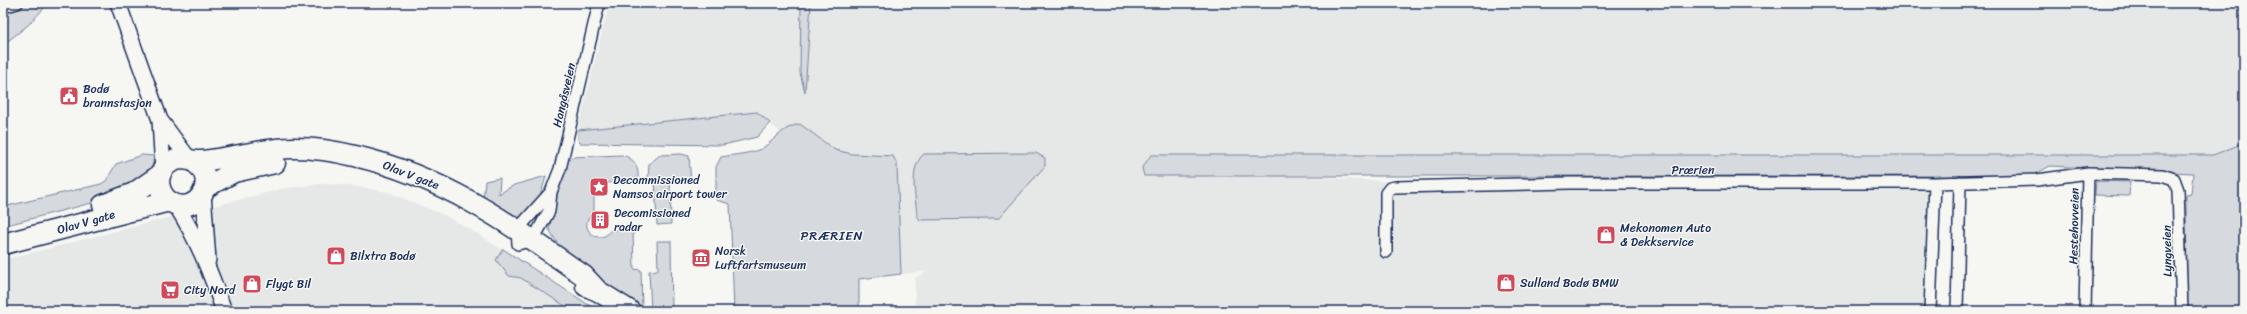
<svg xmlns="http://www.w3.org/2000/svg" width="2247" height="314" viewBox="0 0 2247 314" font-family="Sriracha,sans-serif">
<rect width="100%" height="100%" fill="#f6f6f2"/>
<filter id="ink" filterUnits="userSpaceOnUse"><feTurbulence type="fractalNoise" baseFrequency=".025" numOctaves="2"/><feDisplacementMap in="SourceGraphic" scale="8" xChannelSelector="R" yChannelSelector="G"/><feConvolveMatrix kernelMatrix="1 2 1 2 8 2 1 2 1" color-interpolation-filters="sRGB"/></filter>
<g filter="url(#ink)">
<path fill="#e6e7e7" d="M609,3H2244V173L2197,174L2050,166L1404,165L1134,176H1291L1455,185L1935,183L1930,311H915V278L928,271L859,279L780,132L757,112L578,130Z
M323,184L352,186L388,192L446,216L473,231L597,311H3V260L285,188Z"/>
<path fill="#d6d9dd" stroke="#78849e" d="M3,3H49L27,26L3,45Z
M801,3H811L805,92L800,73Z
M757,112L770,123L757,137L723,145L580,143L578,139V130Z
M800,124L835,150L852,154L893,156L897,164L901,274L859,279V311H734L730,204L716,200V167L721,157C732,155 757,153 764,147C777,138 783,127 800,124Z
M2244,143V311H2197V309L2187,306L2186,195L2191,194L2193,173L2050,166L2032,176H1144L1142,168L1151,155H2213Z
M1036,153L1045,158V166L998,219L920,220L917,216C916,197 908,167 924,154Z
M681,154L689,156L691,183L670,178L671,224L657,225L655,179H648L649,164L660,155Z
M142,155L154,156L152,169L147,174L99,201L3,226V207L101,184L106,181L116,164Z
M622,155C634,158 639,166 638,179L618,178L610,183L594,182V213C575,225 598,249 611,230H633L634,269L641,270L642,311H638L556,252L557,243L549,229L564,165L572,157Z
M546,176C541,196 535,213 513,220L483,200L485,181L500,178L499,194L514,185Z
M2096,181L2130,182L2129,196L2095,195Z
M657,241H671L672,311H651L649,271L658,270Z
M503,249L598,311H573L521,278L509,276L496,260Z"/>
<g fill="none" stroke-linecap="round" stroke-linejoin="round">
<g stroke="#1b2f5e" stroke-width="14">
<path id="street" d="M3,7L17,3
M2088,173L2162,175L2174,179L2178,190L2182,311
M1935,183L2037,180L2088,173L2085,311
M551,192L517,230L518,244L533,240L549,211L551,192L560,169L599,3
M1386,252V193L1390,188L1395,187L1569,183H1935L1930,311
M1957,311L1960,182"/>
</g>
<g stroke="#1b2f5e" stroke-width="18">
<path id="secondary" d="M118,3L160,120L163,170
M160,120L189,159
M203,193L208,260
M175,204C197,237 211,274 224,311"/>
</g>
<g stroke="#1b2f5e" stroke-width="23">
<path id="highway" d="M194,162C222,181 194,219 169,201C163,197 160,190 159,183C159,174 164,165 173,161C183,156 192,162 202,161C227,158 252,152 277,149C303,146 330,150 355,156C445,177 510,224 584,276L598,291
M206,187L234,172L275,163
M103,205L134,193L160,175
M3,244L169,201
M586,286L598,291L630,311"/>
</g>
<use href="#street" stroke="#f6f6f2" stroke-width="11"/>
<use href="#secondary" stroke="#f6f6f2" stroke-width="15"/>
<use href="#highway" stroke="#f6f6f2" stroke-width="20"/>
</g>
</g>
<defs>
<g id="civic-square" transform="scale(1)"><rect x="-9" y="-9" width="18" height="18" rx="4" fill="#d1495b" stroke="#f6f6f2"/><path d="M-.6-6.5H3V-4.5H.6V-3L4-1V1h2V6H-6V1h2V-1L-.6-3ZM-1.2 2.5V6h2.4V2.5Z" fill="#fff"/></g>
<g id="sight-square" transform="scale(1)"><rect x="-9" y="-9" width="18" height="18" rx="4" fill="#d1495b" stroke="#f6f6f2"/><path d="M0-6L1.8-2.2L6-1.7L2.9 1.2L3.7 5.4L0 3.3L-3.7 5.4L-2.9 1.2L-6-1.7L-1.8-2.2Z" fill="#fff"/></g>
<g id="building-square" transform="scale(1)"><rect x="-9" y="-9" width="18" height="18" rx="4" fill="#d1495b" stroke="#f6f6f2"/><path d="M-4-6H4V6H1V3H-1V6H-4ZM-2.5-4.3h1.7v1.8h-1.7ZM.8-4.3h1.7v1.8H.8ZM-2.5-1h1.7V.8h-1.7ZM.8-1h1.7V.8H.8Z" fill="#fff"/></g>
<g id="shop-square" transform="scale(1)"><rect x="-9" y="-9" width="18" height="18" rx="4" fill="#d1495b" stroke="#f6f6f2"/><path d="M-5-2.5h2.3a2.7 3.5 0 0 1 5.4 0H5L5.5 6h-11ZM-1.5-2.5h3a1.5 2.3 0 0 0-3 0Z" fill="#fff"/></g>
<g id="museum-square" transform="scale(1)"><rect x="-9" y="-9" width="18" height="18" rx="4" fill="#d1495b" stroke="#f6f6f2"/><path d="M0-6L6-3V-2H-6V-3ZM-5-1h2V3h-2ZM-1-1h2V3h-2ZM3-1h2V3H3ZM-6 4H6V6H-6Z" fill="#fff"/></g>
<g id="supermarket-square" transform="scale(1)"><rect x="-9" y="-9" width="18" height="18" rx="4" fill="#d1495b" stroke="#f6f6f2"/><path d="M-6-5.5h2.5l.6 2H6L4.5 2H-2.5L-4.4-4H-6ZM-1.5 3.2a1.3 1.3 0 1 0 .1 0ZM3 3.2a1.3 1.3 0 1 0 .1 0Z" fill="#fff"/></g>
</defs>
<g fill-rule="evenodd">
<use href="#civic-square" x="69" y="96"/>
<use href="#sight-square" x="599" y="187"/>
<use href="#building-square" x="600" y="220"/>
<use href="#shop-square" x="1606" y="235"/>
<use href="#shop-square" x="336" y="256"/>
<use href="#museum-square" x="701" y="258"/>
<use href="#shop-square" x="1506" y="283"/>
<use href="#shop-square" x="252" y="284"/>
<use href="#supermarket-square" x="170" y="290"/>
</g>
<g text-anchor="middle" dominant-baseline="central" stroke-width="3" stroke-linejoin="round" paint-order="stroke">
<g font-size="12" fill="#1b2f5e" stroke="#f6f6f2" text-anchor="start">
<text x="83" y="89">Bodø<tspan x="83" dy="14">brannstasjon</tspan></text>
<text x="613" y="180">Decommissioned<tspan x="613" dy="14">Namsos airport tower</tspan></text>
<text x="614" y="213">Decomissioned<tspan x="614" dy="14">radar</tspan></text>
<text x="1620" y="228">Mekonomen Auto<tspan x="1620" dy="14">&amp; Dekkservice</tspan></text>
<text x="715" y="251">Norsk<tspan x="715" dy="14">Luftfartsmuseum</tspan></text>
<text x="350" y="256">Bilxtra Bodø</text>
<text x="1520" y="283">Sulland Bodø BMW</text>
<text x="266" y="284">Flygt Bil</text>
<text x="184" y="290">City Nord</text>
</g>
<g font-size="12" fill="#1b2f5e" stroke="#f6f6f2">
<text transform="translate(564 95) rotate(-77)">Hangåsveien</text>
<text x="1693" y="170">Prærien</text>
<text transform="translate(411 175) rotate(21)">Olav V gate</text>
<text transform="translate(86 222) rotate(-16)">Olav V gate</text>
<text transform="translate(2074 226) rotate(-89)">Hestehovveien</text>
<text transform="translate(2167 251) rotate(-91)">Lyngveien</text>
</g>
<g font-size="13" letter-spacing="1" fill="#1b2f5e" stroke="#f6f6f2">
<text x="832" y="235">PRÆRIEN</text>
</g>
</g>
<rect width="2247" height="314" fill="none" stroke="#f6f6f2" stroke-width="16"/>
<rect x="8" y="8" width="2231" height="298" fill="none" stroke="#1b2f5e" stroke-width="1.5" filter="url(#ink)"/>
</svg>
